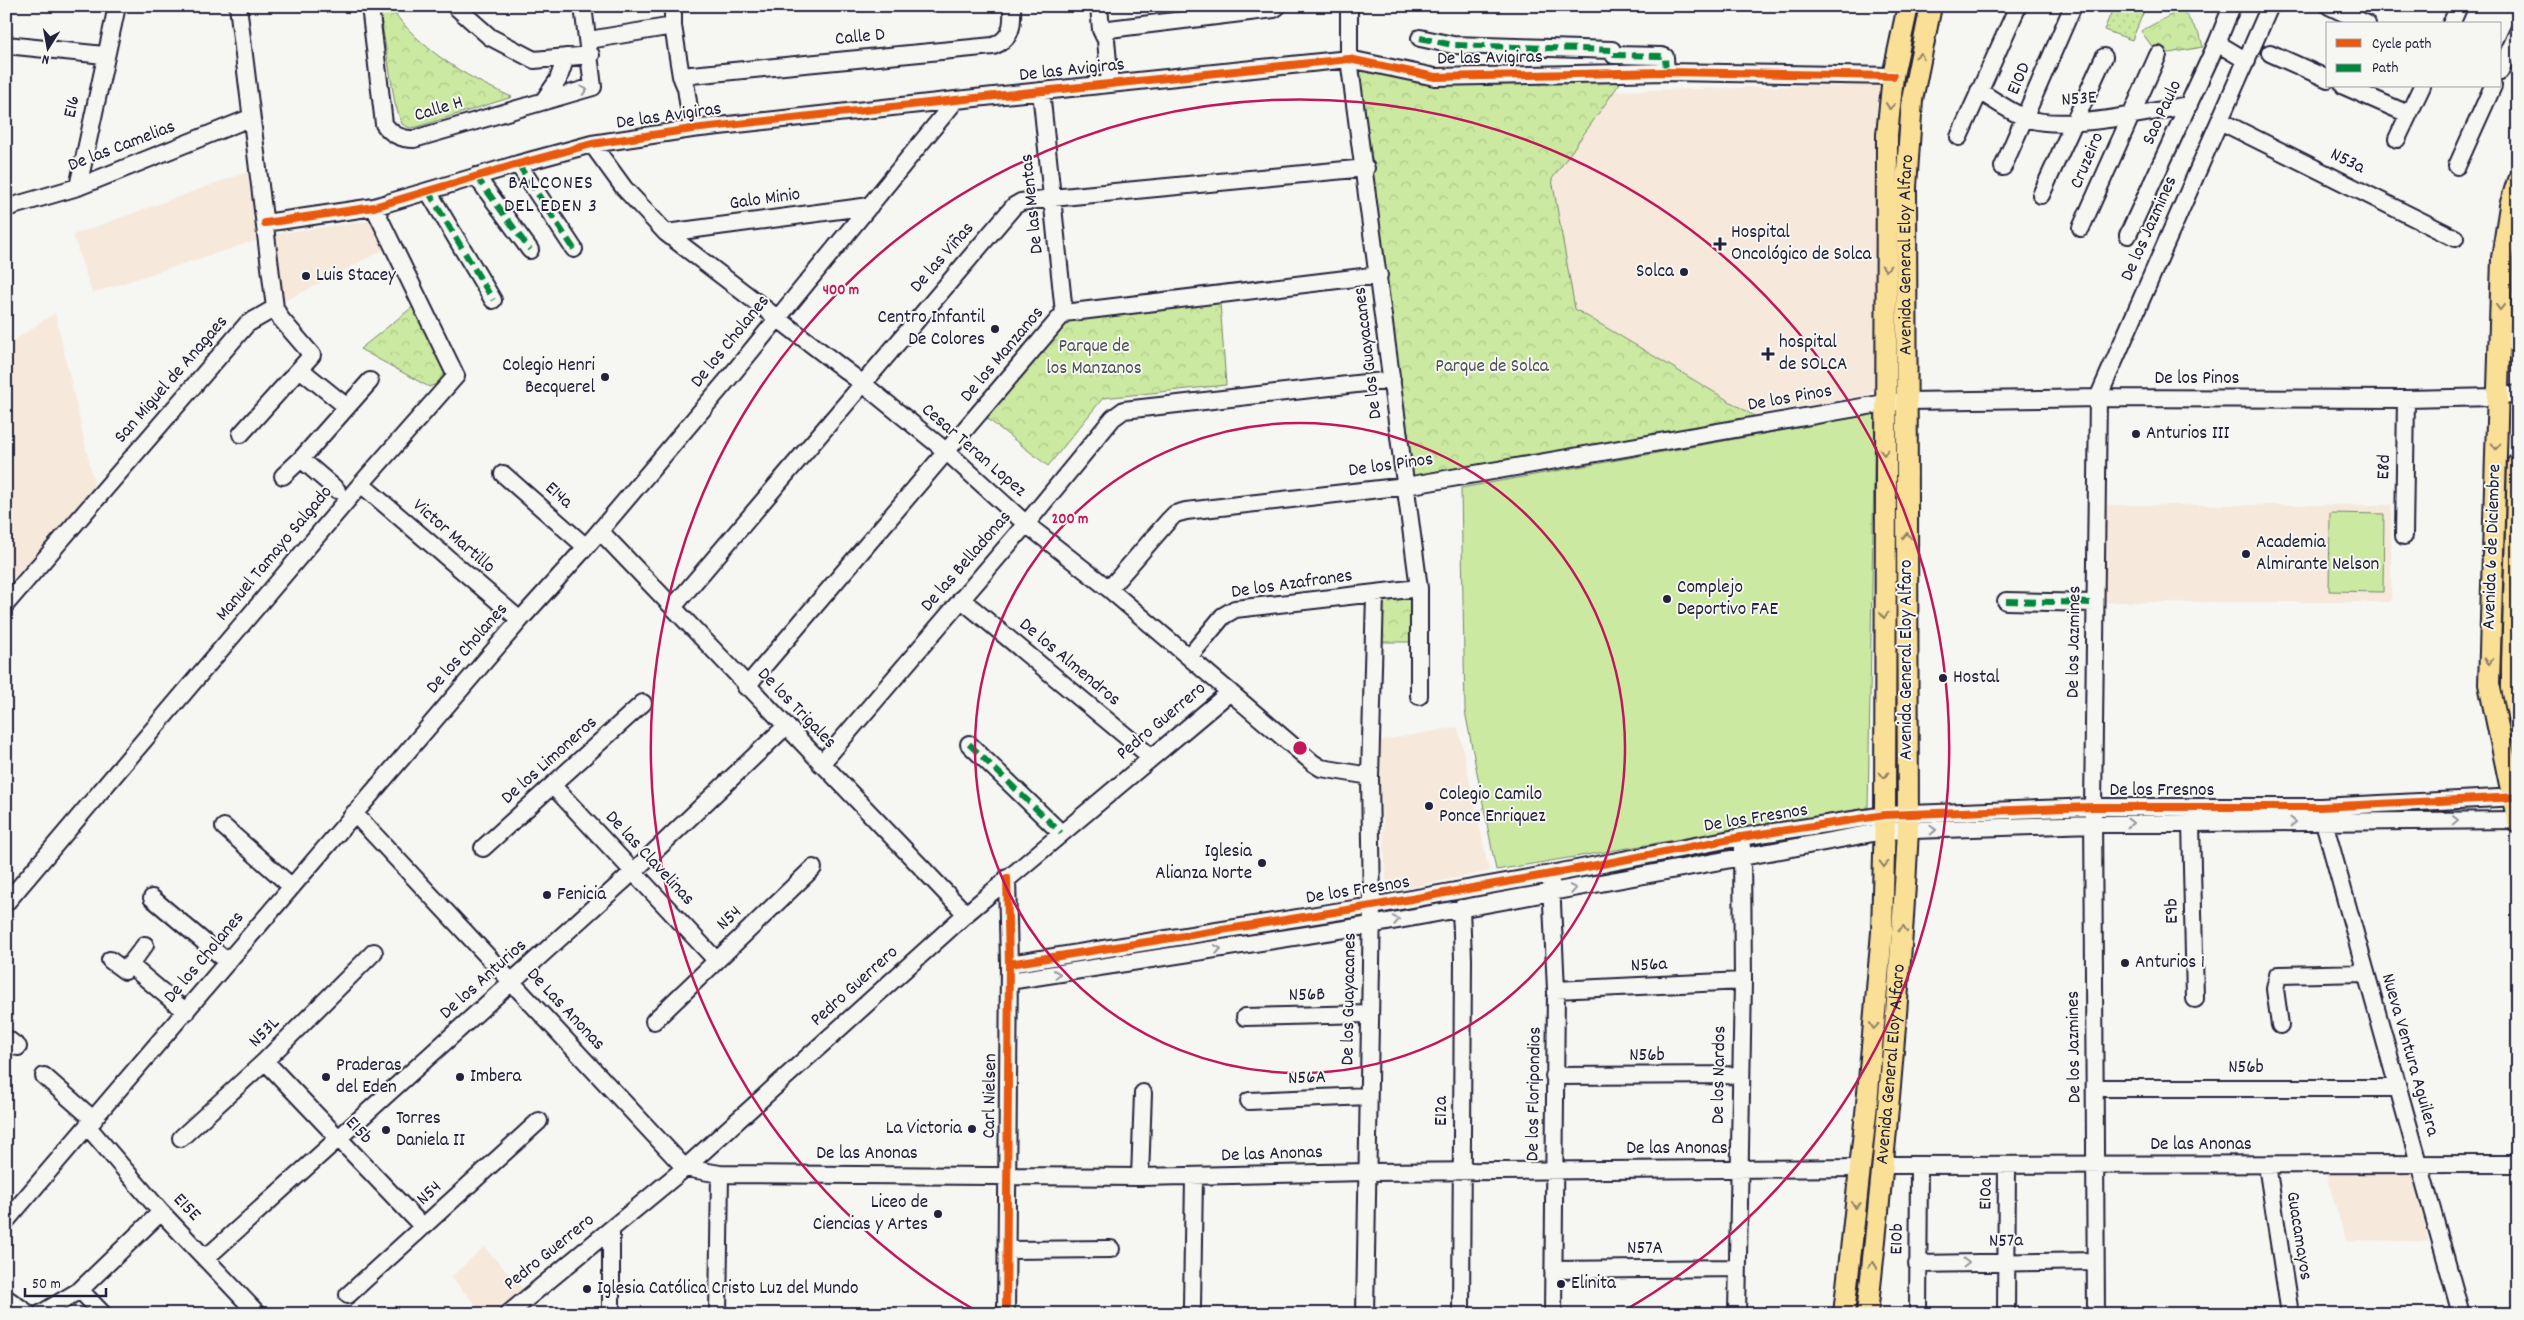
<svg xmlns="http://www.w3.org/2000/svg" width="2524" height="1320" viewBox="0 0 2524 1320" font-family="Dekko,sans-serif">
<defs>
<pattern id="grass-dots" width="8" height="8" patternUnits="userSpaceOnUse" patternTransform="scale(1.25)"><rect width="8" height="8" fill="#cbe9a0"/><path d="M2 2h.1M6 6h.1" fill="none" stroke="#aec88b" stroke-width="1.8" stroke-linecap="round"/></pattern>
<pattern id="forest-crowns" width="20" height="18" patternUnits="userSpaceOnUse" patternTransform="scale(1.25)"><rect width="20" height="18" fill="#cbe9a0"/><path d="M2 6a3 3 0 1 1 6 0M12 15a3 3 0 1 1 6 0" fill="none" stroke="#aec88b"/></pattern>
</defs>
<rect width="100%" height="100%" fill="#f6f6f2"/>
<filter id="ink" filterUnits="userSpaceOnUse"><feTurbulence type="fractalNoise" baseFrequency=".02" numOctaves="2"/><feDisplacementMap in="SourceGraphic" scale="10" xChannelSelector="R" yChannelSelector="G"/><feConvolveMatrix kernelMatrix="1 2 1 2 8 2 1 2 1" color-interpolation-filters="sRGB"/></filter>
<g filter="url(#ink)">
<path fill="#f6e8db" d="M1879,84L1877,386L1868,395L1752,414L1575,309L1552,179L1614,91Z
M247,172L257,240L92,293L73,235Z
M370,221L383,250L283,302L273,234Z
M55,313L95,488L6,587V346Z
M2102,505H2391V602H2102Z
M1458,727L1489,871L1387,892L1378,741Z
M2324,1168H2412L2428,1241L2346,1240Z
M484,1247L523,1289L496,1314H484L451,1277Z"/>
<path fill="url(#grass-dots)" stroke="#76866e" d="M2114,6H2146L2132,40L2104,30Z"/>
<path fill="url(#forest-crowns)" stroke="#76866e" d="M379,6H389C420,49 463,76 512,97L417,127L410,128L402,124L395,104Z
M2182,9L2200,35L2203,47L2158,55L2141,31Z
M1349,59L1435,77L1627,73L1552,179L1575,309L1766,423L1406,486Z
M420,301L456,376L429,387L360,349Z
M1220,302L1226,385L1103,398L1048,466L984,416L1070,318Z
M1412,598V642H1381L1380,599Z"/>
<path fill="#cbe9a0" stroke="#76866e" d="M1875,414L1868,808L1496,870L1465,711L1461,488Z
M2330,513L2384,514L2383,592L2329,591Z"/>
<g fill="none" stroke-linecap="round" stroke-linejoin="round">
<g stroke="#22223b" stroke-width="20">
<path id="minor" d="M238,6L275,308L281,319L312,355L241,434
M370,6L384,124C392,135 401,139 414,139L593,87L583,6
M455,6L490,37L534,60L591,55
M673,6V26L681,76L686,88L692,129
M1099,6L1101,30L1106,40L1110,84
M1349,6V59L1419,588V696
M2329,6L2367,24
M2451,24L2459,6
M1101,30L1274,9L1278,6
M1420,38L1453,45L1612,50L1614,55L1662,56L1665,57L1666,72
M589,40L673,26
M2217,43L2247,61
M6,45L104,55
M2270,53L2328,79
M2500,71L2518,32
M681,76L993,46C1012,39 1013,25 1012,6
M2344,86L2408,114
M1041,91L1064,313
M1979,91C1994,100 2010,112 2026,118C2063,132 2148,112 2189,105
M544,100L558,80L566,57
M2220,121L2455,238
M1959,137L2018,6
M2397,139L2422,86
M592,144L624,188L666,233L862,383L947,452L1026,524L1109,589L1313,763L1321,768L1370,776
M518,164L574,249
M2457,166L2493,86
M2003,167L2073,6
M476,176L530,250
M78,187L117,6
M428,191L493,300
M2041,195L2104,57
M6,208L78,187L250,118
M265,223L374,207L518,164L592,144L692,129L956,100L1349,59L1435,77L1666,72L1893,76
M2081,228L2158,55
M666,233L870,206
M2128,235L2217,43L2232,6
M301,370L347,407L301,459L337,490
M347,407L370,381
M503,474L586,547
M283,476L301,459
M361,484L520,620
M600,531L966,914
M2404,536L2406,399
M1109,589L1168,521L1175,514L1186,511L1406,486L1885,403L1908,401L2098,398L2406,399L2496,397L2518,394
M961,599L1151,757
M2006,601L2095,603
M6,604L247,324L275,308
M674,606L1014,206L1021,202L1052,198L1366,168
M1189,657L1223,616L1235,609L1419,588
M746,687L1064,313L1379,275
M969,744L1061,833
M821,764L1026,524L1113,418L1124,410L1392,380
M553,786L716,960
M2321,811L2461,1314
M354,813L685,1168
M2191,823L2195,999
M224,827L292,887
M483,848L643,703
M1551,882L1556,990L1553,1314
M152,898L228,962
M6,903L361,484L456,376L374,207
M110,960L125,971L145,945
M1009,964L1372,906L1551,874L1741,837L1885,815L2093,807H2320L2518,797
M130,965L186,1012
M1009,981L1371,925L1884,831L2093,824L2518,820
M1556,990L1743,981
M1245,1017L1369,1014
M654,1021L813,868
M2280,1025L2275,989L2278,975L2364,973
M6,1038L18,1047
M265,1061L423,1227
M44,1076L94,1120
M1554,1076L1740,1075
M2095,1088H2397
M1249,1101L1368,1096
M88,1127L161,1212L258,1314
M181,1138L265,1061L374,952
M1883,1165L2518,1164
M2267,1165L2290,1314
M685,1168L720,1174L1140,1177L1367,1172L1860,1168
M1140,1177L1143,1093
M6,1221L520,620L586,547L729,378L956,100
M1006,1250L1111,1249
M206,1258L634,871L785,727
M1917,1264L2095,1261
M1553,1270L1737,1268
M80,1290L103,1314
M348,1295L539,1121
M6,1298L29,1314
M1192,1306L1194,1177
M40,1314L80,1290L161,1212
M508,1314L685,1168L966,914L1230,692
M611,1314V1229
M718,1314L720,1174
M1006,1314L1009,964L1007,878
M1365,1314L1372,906L1370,776L1375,595
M1461,1314L1463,959L1461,908
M1737,1314L1743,981L1742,847
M1918,1314L1919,1165
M2006,1314L2007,1165
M2096,1314L2093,807L2098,398L2270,6"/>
</g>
<g stroke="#22223b" stroke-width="24">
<g id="major">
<path d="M2518,180L2510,206L2502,258L2489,684L2518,823"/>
<path d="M2518,463L2512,664V688L2518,715"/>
<path d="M1844,1314L1867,1104L1882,932L1885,815L1887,135L1893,76L1908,6"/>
<path id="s1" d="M1867,1314C1885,1153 1900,992 1908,830L1906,187L1912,100L1931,6"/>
</g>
</g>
<use href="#minor" stroke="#f6f6f2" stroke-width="16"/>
<use href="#major" stroke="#fadf96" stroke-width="20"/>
<path stroke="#00873e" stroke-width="6" stroke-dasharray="12 6" stroke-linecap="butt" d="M1420,38L1453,45L1612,50L1614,55L1662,56L1665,57L1666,72
M518,164L574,249
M476,176L530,250
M428,191L493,300
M2006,601L2095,603
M969,744L1061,833"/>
<g stroke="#f6f6f2" stroke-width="11">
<path id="cycleway" d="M265,223L374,207L518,164L592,144L692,129L956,100L1349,59L1435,77L1666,72L1893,76
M1009,964L1372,906L1551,874L1741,837L1885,815L2093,807H2320L2518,797
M1006,1314L1009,964L1007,878"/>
</g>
<use href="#cycleway" stroke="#e8590c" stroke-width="8"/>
</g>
<defs><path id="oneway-chevron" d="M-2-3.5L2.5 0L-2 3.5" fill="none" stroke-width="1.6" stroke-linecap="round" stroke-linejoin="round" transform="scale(1.25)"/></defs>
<g stroke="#8e8068">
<use href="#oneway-chevron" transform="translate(1920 56) rotate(-77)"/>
<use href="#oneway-chevron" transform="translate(1890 106) rotate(96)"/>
<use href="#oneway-chevron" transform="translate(1886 268) rotate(91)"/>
<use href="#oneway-chevron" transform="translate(2500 307) rotate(92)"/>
<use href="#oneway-chevron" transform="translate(2496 446) rotate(92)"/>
<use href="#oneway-chevron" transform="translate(1884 452) rotate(90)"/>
<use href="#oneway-chevron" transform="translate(1907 536) rotate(-90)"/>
<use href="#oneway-chevron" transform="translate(1884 615) rotate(90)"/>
<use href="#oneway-chevron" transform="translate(2489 661) rotate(92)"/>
<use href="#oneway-chevron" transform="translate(1884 775) rotate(89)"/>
<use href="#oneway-chevron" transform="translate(1884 864) rotate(91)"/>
<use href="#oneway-chevron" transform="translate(1903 929) rotate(-86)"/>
<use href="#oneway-chevron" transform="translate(1874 1026) rotate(95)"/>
<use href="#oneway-chevron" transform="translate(1856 1205) rotate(96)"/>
<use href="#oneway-chevron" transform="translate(1873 1265) rotate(-84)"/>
</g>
<g stroke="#9797a0">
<use href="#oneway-chevron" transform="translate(584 90) rotate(-15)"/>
<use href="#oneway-chevron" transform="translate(2455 820) rotate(-1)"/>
<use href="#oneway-chevron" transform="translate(2293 822) rotate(-1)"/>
<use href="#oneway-chevron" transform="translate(2130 823)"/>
<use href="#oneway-chevron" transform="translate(1933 830) rotate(-2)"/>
<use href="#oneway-chevron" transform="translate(1573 889) rotate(-11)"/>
<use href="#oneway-chevron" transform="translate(1396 920) rotate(-11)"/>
<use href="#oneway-chevron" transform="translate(1218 949) rotate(-9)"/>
<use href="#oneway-chevron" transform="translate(1057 974) rotate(-9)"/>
<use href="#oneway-chevron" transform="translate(1966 1263) rotate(-1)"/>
</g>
</g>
<g fill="none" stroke="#c2185b" stroke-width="2.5">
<circle cx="1300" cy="748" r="325"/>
<path d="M980 1313A649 649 0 1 1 1620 1313"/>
</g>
<g fill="#22223b" stroke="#f6f6f2" stroke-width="2">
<path d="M1717.5 236.5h5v5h5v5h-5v5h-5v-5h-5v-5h5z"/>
<circle cx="1684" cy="272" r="5"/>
<circle cx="306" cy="276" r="5"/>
<circle cx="995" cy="329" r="5"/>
<path d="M1765.5 346.5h5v5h5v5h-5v5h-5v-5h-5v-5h5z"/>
<circle cx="605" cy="377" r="5"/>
<circle cx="2136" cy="434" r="5"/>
<circle cx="2246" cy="554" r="5"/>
<circle cx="1667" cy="599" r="5"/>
<circle cx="1943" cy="678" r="5"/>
<circle cx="1429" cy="806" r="5"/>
<circle cx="1262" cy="863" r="5"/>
<circle cx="547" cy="895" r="5"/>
<circle cx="2125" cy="963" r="5"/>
<circle cx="326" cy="1077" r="5"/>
<circle cx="460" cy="1077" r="5"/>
<circle cx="972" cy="1129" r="5"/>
<circle cx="386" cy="1130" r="5"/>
<circle cx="938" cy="1214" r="5"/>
<circle cx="1561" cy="1284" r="5"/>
<circle cx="587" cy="1289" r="5"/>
</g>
<g text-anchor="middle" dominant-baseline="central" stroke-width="4" stroke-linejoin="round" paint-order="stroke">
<g font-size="19" fill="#22223b" stroke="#f6f6f2">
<text transform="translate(860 38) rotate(-6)">Calle D</text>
<text transform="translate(1490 59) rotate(-1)">De las Avigiras</text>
<text transform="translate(1072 71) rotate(-6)">De las Avigiras</text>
<text transform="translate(2020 79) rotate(-67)">E10D</text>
<text transform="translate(2079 100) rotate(-4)">N53E</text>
<text transform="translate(73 107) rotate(-78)">E16</text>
<text transform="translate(439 110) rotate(-17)">Calle H</text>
<text transform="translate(2163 113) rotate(-65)">Sao Paulo</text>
<text transform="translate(669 117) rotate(-8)">De las Avigiras</text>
<text transform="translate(122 147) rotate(-21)">De las Camelias</text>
<text transform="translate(2088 161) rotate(-67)">Cruzeiro</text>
<text transform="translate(2347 162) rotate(26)">N53a</text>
<text transform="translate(765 200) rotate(-8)">Galo Minio</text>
<text transform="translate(1033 204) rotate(-96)">De las Mentas</text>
<text transform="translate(2150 229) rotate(-66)">De los Jazmines</text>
<text stroke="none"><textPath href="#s1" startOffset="1061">Avenida General Eloy Alfaro</textPath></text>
<text transform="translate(943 258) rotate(-49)">De las Viñas</text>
<text transform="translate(731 342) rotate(-51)">De los Cholanes</text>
<text transform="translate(1369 353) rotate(-97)">De los Guayacanes</text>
<text transform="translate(1003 355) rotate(-50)">De los Manzanos</text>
<text x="2197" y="379">De los Pinos</text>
<text transform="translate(172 380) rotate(-49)">San Miguel de Anagaes</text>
<text transform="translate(1790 399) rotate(-10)">De los Pinos</text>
<text transform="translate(973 451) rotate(41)">Cesar Teran Lopez</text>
<text transform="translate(1391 466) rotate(-8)">De los Pinos</text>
<text transform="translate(2385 467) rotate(-88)">E8d</text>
<text transform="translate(558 496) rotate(42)">E14a</text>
<text transform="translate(453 537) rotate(41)">Victor Martillo</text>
<text transform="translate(2493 547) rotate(-88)">Avenida 6 de Diciembre</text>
<text transform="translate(275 554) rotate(-50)">Manuel Tamayo Salgado</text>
<text transform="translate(967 562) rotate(-49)">De las Belladonas</text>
<text transform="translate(1292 585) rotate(-8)">De los Azafranes</text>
<text transform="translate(2075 642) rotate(-89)">De los Jazmines</text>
<text transform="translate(468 649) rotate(-49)">De los Cholanes</text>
<text transform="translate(1907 660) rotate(-90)">Avenida General Eloy Alfaro</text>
<text transform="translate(1069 663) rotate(40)">De los Almendros</text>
<text transform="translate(796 709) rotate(46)">De los Trigales</text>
<text transform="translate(1162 722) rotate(-40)">Pedro Guerrero</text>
<text transform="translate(550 761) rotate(-42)">De los Limoneros</text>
<text x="2162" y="791">De los Fresnos</text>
<text transform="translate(1756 819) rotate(-9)">De los Fresnos</text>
<text transform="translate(649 859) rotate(47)">De las Clavelinas</text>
<text transform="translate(1358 891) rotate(-9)">De los Fresnos</text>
<text transform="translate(2173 911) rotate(-91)">E9b</text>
<text transform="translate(730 919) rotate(-43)">N54</text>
<text transform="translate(205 958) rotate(-50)">De los Cholanes</text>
<text transform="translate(1649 966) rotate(-3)">N56a</text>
<text transform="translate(484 980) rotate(-42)">De los Anturios</text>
<text transform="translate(855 987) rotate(-42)">Pedro Guerrero</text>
<text transform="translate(1307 996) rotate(-1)">N56B</text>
<text transform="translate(1350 999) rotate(-89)">De los Guayacanes</text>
<text transform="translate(565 1010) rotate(47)">De Las Anonas</text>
<text transform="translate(265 1033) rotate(-45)">N53L</text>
<text transform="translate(2075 1047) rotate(-91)">De los Jazmines</text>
<text transform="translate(2409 1055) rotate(74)">Nueva Ventura Aguilera</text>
<text x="1647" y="1056">N56b</text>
<text stroke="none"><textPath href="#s1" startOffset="251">Avenida General Eloy Alfaro</textPath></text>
<text x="2246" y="1068">N56b</text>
<text transform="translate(1720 1075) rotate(-89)">De los Nardos</text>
<text transform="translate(1307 1079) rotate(-2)">N56A</text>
<text transform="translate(1535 1094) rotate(-89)">De los Floripondios</text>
<text transform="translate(991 1096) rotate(-89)">Carl Nielsen</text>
<text transform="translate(1442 1111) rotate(-90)">E12a</text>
<text transform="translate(358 1131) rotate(46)">E15b</text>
<text x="2201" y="1145">De las Anonas</text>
<text x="1677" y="1149">De las Anonas</text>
<text x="867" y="1154">De las Anonas</text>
<text transform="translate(1272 1155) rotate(-2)">De las Anonas</text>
<text transform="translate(430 1194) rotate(-43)">N54</text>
<text transform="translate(1987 1194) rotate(-89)">E10a</text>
<text transform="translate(186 1208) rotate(46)">E15E</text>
<text transform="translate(2298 1236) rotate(81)">Guacamayos</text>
<text transform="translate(1898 1239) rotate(-89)">E10b</text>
<text transform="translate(2006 1242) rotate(-1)">N57a</text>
<text x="1645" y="1249">N57A</text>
<text transform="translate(550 1253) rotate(-39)">Pedro Guerrero</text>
</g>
<g font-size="19" fill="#22223b" stroke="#f6f6f2" text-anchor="start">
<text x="1731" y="233">Hospital<tspan x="1731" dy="22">Oncológico de Solca</tspan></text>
<text x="1674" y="272" text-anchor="end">Solca</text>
<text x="316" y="276">Luis Stacey</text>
<text x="985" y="318" text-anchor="end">Centro Infantil<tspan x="985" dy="22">De Colores</tspan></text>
<text x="1779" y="343">hospital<tspan x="1779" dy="22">de SOLCA</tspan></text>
<text x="595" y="366" text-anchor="end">Colegio Henri<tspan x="595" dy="22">Becquerel</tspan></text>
<text x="2146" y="434">Anturios III</text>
<text x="2256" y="543">Academia<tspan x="2256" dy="22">Almirante Nelson</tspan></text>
<text x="1677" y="588">Complejo<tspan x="1677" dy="22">Deportivo FAE</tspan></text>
<text x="1953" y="678">Hostal</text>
<text x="1439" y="795">Colegio Camilo<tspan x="1439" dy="22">Ponce Enriquez</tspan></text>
<text x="1252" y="852" text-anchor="end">Iglesia<tspan x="1252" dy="22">Alianza Norte</tspan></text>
<text x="557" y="895">Fenicia</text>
<text x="2135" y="963">Anturios 1</text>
<text x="336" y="1066">Praderas<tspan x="336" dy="22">del Eden</tspan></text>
<text x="470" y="1077">Imbera</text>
<text x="396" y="1119">Torres<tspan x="396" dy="22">Daniela II</tspan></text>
<text x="962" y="1129" text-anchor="end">La Victoria</text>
<text x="928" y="1203" text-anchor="end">Liceo de<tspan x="928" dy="22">Ciencias y Artes</tspan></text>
<text x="1571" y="1284">Elinita</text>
<text x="597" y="1289">Iglesia Católica Cristo Luz del Mundo</text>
</g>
<g font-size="19" fill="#4c5454" stroke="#f6f6f2">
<text x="1094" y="347">Parque de<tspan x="1094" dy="22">los Manzanos</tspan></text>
<text x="1492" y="367">Parque de Solca</text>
</g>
<g font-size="20" letter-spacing="1" fill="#22223b" stroke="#f6f6f2">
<text x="551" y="184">BALCONES<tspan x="551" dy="23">DEL EDEN 3</tspan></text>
</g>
</g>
<circle cx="1300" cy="748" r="8" fill="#c2185b" stroke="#f6f6f2" stroke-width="2.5"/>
<g font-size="15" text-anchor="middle" font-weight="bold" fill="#c2185b" stroke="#f6f6f2" stroke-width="4" stroke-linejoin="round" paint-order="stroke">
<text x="841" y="294">400 m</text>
<text x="1070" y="523">200 m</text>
</g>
<rect width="2524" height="1320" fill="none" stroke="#f6f6f2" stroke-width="25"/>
<rect x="12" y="12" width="2499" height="1295" fill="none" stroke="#22223b" stroke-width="2" filter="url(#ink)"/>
<rect x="2326" y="22" width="175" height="65" fill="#f6f6f2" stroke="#a1a1a9"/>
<rect x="2336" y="39" width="25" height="8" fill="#e8590c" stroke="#a1a1a9"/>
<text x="2372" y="48" font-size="15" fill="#22223b">Cycle path</text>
<rect x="2336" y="64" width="25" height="8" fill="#00873e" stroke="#a1a1a9"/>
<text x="2372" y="72" font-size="15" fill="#22223b">Path</text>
<g transform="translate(48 48) rotate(191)" stroke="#f6f6f2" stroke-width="4" paint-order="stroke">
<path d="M0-4L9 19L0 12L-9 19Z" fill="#22223b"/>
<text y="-8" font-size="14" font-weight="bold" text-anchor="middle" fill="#22223b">N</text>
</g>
<path d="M25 1288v8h81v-8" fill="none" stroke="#22223b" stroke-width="2.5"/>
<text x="32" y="1288" font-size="15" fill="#22223b" stroke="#f6f6f2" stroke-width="4" paint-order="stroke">50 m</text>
</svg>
